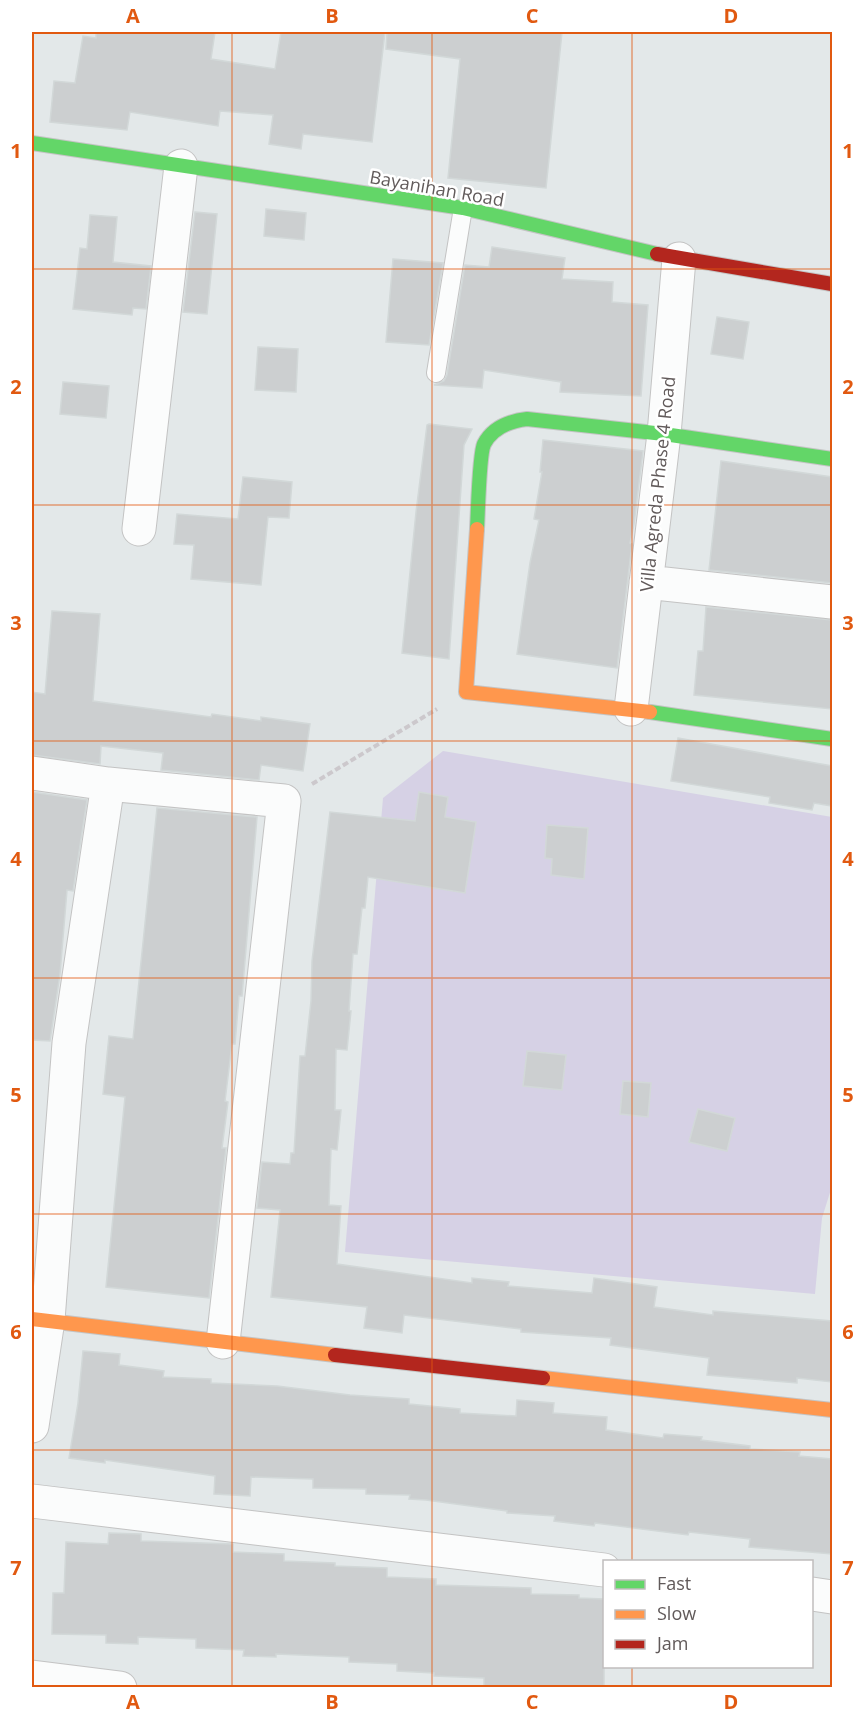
<svg xmlns="http://www.w3.org/2000/svg" width="864" height="1719" viewBox="0 0 864 1719" font-family="'Open Sans',sans-serif">
<rect width="100%" height="100%" fill="#e3e8e9"/>
<path fill="#d6d1e5" d="M443,751L832,817V1186L822,1218L815,1294L345,1252L383,798Z"/>
<path fill="#cccfd0" stroke="#d2d8d8" stroke-width="1.5" d="M96,32H215L211,59L275,69L281,32H385L372,142L303,134L301,149L269,144L273,115L220,111L218,126L130,112L127,130L50,122L54,81L75,83L83,36L96,38Z
M387,32H562L546,188L448,178L460,59L386,49Z
M266,209L306,213L304,240L264,236Z
M195,212L217,214L207,314L183,312Z
M90,215L117,217L113,262L151,266L146,309L133,308L132,315L73,309L80,248L87,249Z
M492,247L565,258L562,279L613,282L612,302L648,305L641,396L560,392L561,382L484,370L482,388L434,385L444,381L447,375L465,265L489,267Z
M393,259L443,263L429,345L386,342Z
M717,317L749,322L743,359L711,354Z
M258,347L298,349L296,392L255,390Z
M63,382L109,386L106,418L60,414Z
M429,424L472,429L464,445L449,659L402,653L416,512L427,425Z
M543,440L643,451L634,524L630,543L632,544L617,668L517,654L530,563L539,520L534,519L542,472H540Z
M721,461L832,477V583L709,570Z
M243,477L292,482L289,518L268,517L261,585L191,579L194,545L174,544L177,514L238,519Z
M706,607L832,620V709L694,695L698,651H703Z
M52,611L100,614L93,701L211,717L212,714L261,721V717L310,724L303,771L261,765L259,780L161,770L163,753L101,746L100,764L32,755V692L45,694Z
M678,738L832,766V806L814,803L812,810L769,803L770,797L671,781Z
M32,792L87,800L73,891L67,890L60,974L50,1041L32,1040Z
M419,792L448,797L445,817L476,822L465,893L368,877L365,908H362L357,954H353L349,1011H351L347,1050L336,1049L335,1110H341L337,1150L331,1149L329,1205L341,1206L337,1264L472,1283V1278L509,1282L508,1286L592,1293L594,1278L657,1287L654,1307L713,1315V1311L832,1321V1382L797,1378V1383L707,1375L709,1358L610,1345L611,1338L521,1332V1329L404,1315L402,1333L364,1328L367,1307L271,1297L280,1210L257,1208L262,1162L290,1164L291,1153H294L300,1056H305L311,1001L312,961L330,812L415,821Z
M157,808L257,817L242,996H239L235,1044H232L225,1101L228,1102L222,1148H226L209,1298L106,1287L125,1097L103,1094L109,1036L133,1039Z
M547,825L588,828L584,879L551,875L552,859L545,858Z
M527,1051L566,1055L562,1090L523,1086Z
M623,1081L651,1083L648,1117L620,1114Z
M698,1109L735,1118L727,1151L689,1142Z
M83,1351L120,1354L119,1365L164,1371L163,1377L211,1379V1383L277,1386L350,1395L409,1399V1404L460,1409V1413L516,1416L517,1400L554,1403L553,1413L607,1417L606,1430L663,1438L664,1434L702,1437L701,1440L750,1446V1449L800,1452L799,1456L832,1459V1554L749,1547L750,1539L689,1532L688,1535L595,1523L594,1526L554,1521L555,1516L507,1513V1511L426,1500L409,1499L410,1495L366,1494V1489L313,1488V1479L251,1477L250,1496L214,1494L215,1476L105,1460V1463L69,1458L78,1403Z
M109,1533L141,1534V1541L233,1544V1552L284,1554V1561L335,1563V1566L387,1568V1577L436,1579V1585L531,1588V1594L579,1595V1598L604,1599V1688H484V1678L434,1676V1673L397,1671V1664L349,1662V1657L276,1654V1657L243,1656L244,1650L196,1648V1639L138,1637V1644L106,1643V1635L52,1634L53,1593H64L66,1542L108,1544Z"/>
<g fill="none" stroke-linecap="round" stroke-linejoin="round">
<g stroke="#c3c3c3" stroke-width="20">
<path id="lane" d="M436,373L463,208"/>
</g>
<g stroke="#c3c3c3" stroke-width="35">
<path id="street" d="M139,529L181,166
M646,582L832,602
M631,709L664,434L679,259
M32,773L108,784L284,801L223,1342
M32,1426L48,1320L69,1043L108,784
M32,1501L604,1570
M812,1594L832,1597
M32,1677L120,1688"/>
</g>
<g stroke="#c4c4c4" stroke-width="16">
<path id="fast" d="M32,143L463,208L657,254
M477,529C478,514 479,455 484,444C493,427 510,421 527,419L664,434L832,459
M650,712L832,739"/>
</g>
<g stroke="#c4c4c4" stroke-width="16">
<path id="slow" d="M477,529L466,692L650,712
M32,1319L335,1355
M543,1378L832,1410"/>
</g>
<g stroke="#c4c4c4" stroke-width="16">
<path id="jam" d="M657,254L832,284
M335,1355L543,1378"/>
</g>
<path stroke="#ccc8cc" stroke-width="4" stroke-dasharray="6 3" stroke-linecap="butt" d="M312,784L437,709"/>
<use href="#lane" stroke="#fbfcfc" stroke-width="18"/>
<use href="#street" stroke="#fbfcfc" stroke-width="33"/>
<use href="#fast" stroke="#63d668" stroke-width="14"/>
<use href="#slow" stroke="#ff974d" stroke-width="14"/>
<use href="#jam" stroke="#b3261e" stroke-width="14"/>
</g>
<path fill="none" stroke="#e15910" stroke-width="1.5" stroke-opacity="0.55" d="M232,32V1688M432,32V1688M632,32V1562M32,269H832M32,505H832M32,741H832M32,978H832M32,1214H832M32,1450H832M632,1666V1688"/>
<g text-anchor="middle" dominant-baseline="central" stroke-width="5" stroke-linejoin="round" paint-order="stroke">
<g font-size="18" fill="#615a5a" stroke="#fff">
<text transform="translate(437 188) rotate(10)">Bayanihan Road</text>
<text transform="translate(657 484) rotate(-84)">Villa Agreda Phase 4 Road</text>
</g>
</g>
<rect width="864" height="1719" fill="none" stroke="#ffffff" stroke-width="66"/>
<rect x="603" y="1560" width="210" height="108" fill="#ffffff" stroke="#c0bdbd" stroke-width="1.5"/>
<rect x="615" y="1580" width="30" height="9" fill="#63d668" stroke="#c0bdbd" stroke-width="1.5"/>
<text x="657" y="1590" font-size="18" fill="#615a5a">Fast</text>
<rect x="615" y="1610" width="30" height="9" fill="#ff974d" stroke="#c0bdbd" stroke-width="1.5"/>
<text x="657" y="1620" font-size="18" fill="#615a5a">Slow</text>
<rect x="615" y="1640" width="30" height="9" fill="#b3261e" stroke="#c0bdbd" stroke-width="1.5"/>
<text x="657" y="1650" font-size="18" fill="#615a5a">Jam</text>
<rect x="33" y="33" width="798" height="1653" fill="none" stroke="#e15910" stroke-width="2"/>
<g font-size="20" text-anchor="middle" font-weight="bold" fill="#e15910">
<text x="133" y="23">A</text>
<text x="332" y="23">B</text>
<text x="532" y="23">C</text>
<text x="731" y="23">D</text>
<text x="16" y="158">1</text>
<text x="848" y="158">1</text>
<text x="16" y="394">2</text>
<text x="848" y="394">2</text>
<text x="16" y="630">3</text>
<text x="848" y="630">3</text>
<text x="16" y="866">4</text>
<text x="848" y="866">4</text>
<text x="16" y="1102">5</text>
<text x="848" y="1102">5</text>
<text x="16" y="1339">6</text>
<text x="848" y="1339">6</text>
<text x="16" y="1575">7</text>
<text x="848" y="1575">7</text>
<text x="133" y="1709">A</text>
<text x="332" y="1709">B</text>
<text x="532" y="1709">C</text>
<text x="731" y="1709">D</text>
</g>
</svg>
